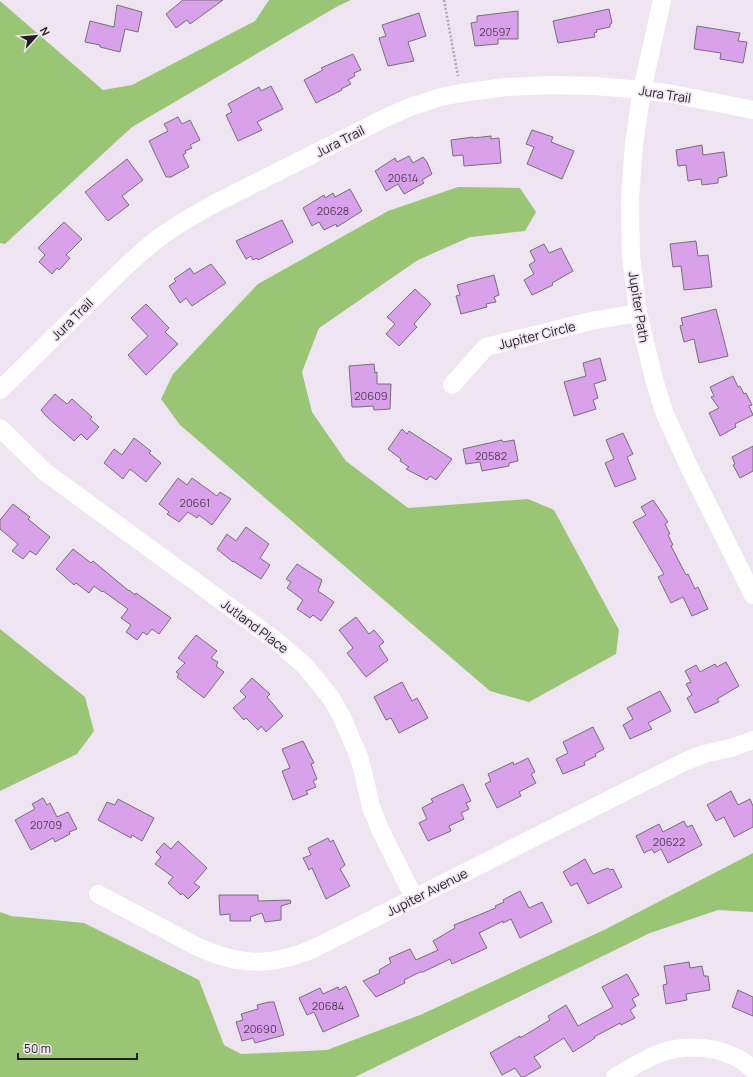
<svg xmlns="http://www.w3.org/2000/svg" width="753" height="1077" viewBox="0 0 753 1077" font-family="Manrope,sans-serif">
<rect width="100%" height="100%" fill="#efe5f2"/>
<g fill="#99c575">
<path d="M269,0H351L338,6L132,127L5,244L0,243V1L103,90L132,85L255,21Z"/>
<path d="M458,187L520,188L536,212L525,231L470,237L418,260L319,328L302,372L312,412L346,461L408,508L528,499L554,510L619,630L616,654L529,702L490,691L180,425L161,399L173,374L258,284L388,211Z"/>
<path d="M0,629L85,697L94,731L77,754L0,791Z"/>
<path d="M753,853V912L718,910L650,933L355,1077H0V912L11,916L84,923L199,980L224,1045L241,1054L327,1050L420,1015L604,930Z"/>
</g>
<g fill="#d9a1e9" stroke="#776f7a">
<path d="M183,0H223L190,24L187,20L176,28L166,14Z"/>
<path d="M117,5L142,12L138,32L125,29L120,52L100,47V45L85,42L90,21L114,27Z"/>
<path d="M609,9L612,23L610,24V27L596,30L597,32L594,33L595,37L558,43L553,21Z"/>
<path d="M518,11V39H498V44L475,46L471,23L477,22V16Z"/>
<path d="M419,13L426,36L408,42L414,61L388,66L379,38L386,36L382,25Z"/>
<path d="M697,26L740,33L738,41L747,42L743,63L720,59L721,53L694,49Z"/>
<path d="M353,54L361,70L354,73L355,76L348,80L351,84L341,89L342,90L316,103L304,80L323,70L321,68Z"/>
<path d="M271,86L283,109L257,122L262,130L238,141L226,115L232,112L228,104L259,87L261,91Z"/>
<path d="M178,117L182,124L190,120L200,140L190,145L192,148L185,151L186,153L183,155L189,167L171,177H166L149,141L168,131L164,124Z"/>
<path d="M532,130L553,137L551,142L574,151L562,179L527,164L534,147L526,144Z"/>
<path d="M491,136V139L499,138L501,163L464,166L463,155L453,156L451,140L473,137V138Z"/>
<path d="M702,145L703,155L724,152L727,176L718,178V183L702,185L701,179L688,181L686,165L678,166L676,150Z"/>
<path d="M409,156L413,163L423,157L427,162L432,174L422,180L424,183L404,194L398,184L386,191L375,171L395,158L397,162Z"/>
<path d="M127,159L143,180L122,196L129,205L108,221L85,192Z"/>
<path d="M350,189L362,211L337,227L336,224L324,230L319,222L312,226L303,208L324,195L325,198L333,193L335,197Z"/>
<path d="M282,220L293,242L258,260L257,258L253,260L251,256L246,259L236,241Z"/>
<path d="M64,222L82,239L66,255L70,258L59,270L57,268L52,274L39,262L45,255L38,248Z"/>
<path d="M696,241L698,256L708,255L712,287L684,290L681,266L673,267L670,244Z"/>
<path d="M544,244L549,253L561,248L573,271L552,283L553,285L532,295L524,280L534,274L529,265L535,261L530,251Z"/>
<path d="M211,264L226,283L192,306L186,298L180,303L169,286L176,281L174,279L190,268L194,274Z"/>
<path d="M494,275L499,295L494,297L496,302L486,304L487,307L461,314L456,296L460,295L457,285Z"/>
<path d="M415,289L431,304L414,324L417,327L399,346L386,334L395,324L387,317Z"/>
<path d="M146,304L169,328L165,332L178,344L146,375L128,355L148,336L131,318Z"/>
<path d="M716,309L728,356L699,363L694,339L684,342L680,326L683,325L681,318Z"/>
<path d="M600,358L606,380L594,384L598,398L593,400L596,409L574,416L564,382L586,376L583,363Z"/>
<path d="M374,364L375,373L377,372V384H391L390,409L374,410L373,406L358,407H352L349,366Z"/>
<path d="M733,376L738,387L740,386L744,394L746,393L752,405L749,406L753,415L735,424L736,427L720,436L709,413L719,408L711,397L714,396L710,387Z"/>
<path d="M55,394L67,404L72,399L92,417L90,419L99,427L87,440L81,434L74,441L46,416L41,410Z"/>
<path d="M402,429L407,434L409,431L452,459L436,480L430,476L427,480L406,469L409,467L400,461L401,459L388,449Z"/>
<path d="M623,433L633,454L627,457L636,479L615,487L605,463L614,459L606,440Z"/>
<path d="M134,438L151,451L149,453L161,463L146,482L130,469L123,479L104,463L114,449L122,455Z"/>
<path d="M502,440L503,442L514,440L518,461L509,463V466L482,471L480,462L466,464L463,449Z"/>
<path d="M753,446V471L740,478L733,465L735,464L732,457Z"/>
<path d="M178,478L187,485L192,478L217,496L220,492L231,499L212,525L199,515L197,518L188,512L179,522L167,514L169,512L159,504Z"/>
<path d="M653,500L668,522L665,524L670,534L668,535L673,545L671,546L686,575L688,574L695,589L698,587L708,609L692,616L683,597L671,603L658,577L664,574L633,522L646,515L641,507Z"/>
<path d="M13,504L30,517L28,519L50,537L36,555L30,551L23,559L12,551L18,544L0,529V520Z"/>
<path d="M246,527L269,544L260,558L270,565L261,579L233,561V562L217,549L227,534L236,541Z"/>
<path d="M73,549L91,563L93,561L129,591V590L135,595L136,593L171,618L159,634L152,629L147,635L143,632L137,640L126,632L131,625L121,618L128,609L103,591L102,592L94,586L89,593L76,583L74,585L56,569Z"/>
<path d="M297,564L322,580L318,591L334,602L321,621L313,615L310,618L297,609L303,600L287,588L291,582L286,579Z"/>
<path d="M356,617L369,634L374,630L384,642L379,646L388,660L366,677L347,653L353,648L339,630Z"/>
<path d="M196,635L217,651L211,658L218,662L216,666L224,672L204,698L177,677L179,674L176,672L185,663L178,658Z"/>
<path d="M726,662L739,686L717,699L719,702L695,713L687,698L692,695L686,684L691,682L685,671L696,665L700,672L715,664L717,667Z"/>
<path d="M252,678L270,694L267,697L283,716L266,732L261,726L258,730L246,718L244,720L233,708L246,697L240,691Z"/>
<path d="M402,682L412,701L417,698L428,718L399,733L391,718L386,720L374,697Z"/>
<path d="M660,691L671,711L648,723L652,729L630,739L623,725L633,719L627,708Z"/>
<path d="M593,727L604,749L595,754L596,756L584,762L585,765L563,774L556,759L568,753L563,742Z"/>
<path d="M303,741L314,763L311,764L317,779L313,781L316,787L306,791L308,794L293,800L282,771L290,768L282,749Z"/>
<path d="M528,758L535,772L531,774L536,783L519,792L521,796L497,808L485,784L491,781L488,774L513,762L514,765Z"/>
<path d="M463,784L471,801L466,803L469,809L461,813L464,819L449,826L451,831L428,841L419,823L427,819L422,808L433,802L431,799Z"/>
<path d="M731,791L738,805L750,799L753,806V827L734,837L724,817L716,821L707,805Z"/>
<path d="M43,798L47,805L50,803L57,817L68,812L77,829L69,832L70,834L55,842L53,838L31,850L15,820L35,809L32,804Z"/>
<path d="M118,799L154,818L142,841L132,835L131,838L98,820L107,802L115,805Z"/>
<path d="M684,821L687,827L692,825L702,845L668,863L661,849L654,853L652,849L644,853L636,836L659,824L663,832Z"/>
<path d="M328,838L330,842L333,840L345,865L340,869L350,886L326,899L312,868L309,870L303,858L311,855L308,848Z"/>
<path d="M178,841L207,868L194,883L200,887L188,899L182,893L181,895L168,883L173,877L155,864L161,857L156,852L164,843L171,849Z"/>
<path d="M585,859L593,874L608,868L610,870L613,869L622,887L588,904L577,883L571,886L563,872Z"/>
<path d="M520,891L529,908L542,902L552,922L520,938L511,919L503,923V921L479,933L487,948L452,964L450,959L423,972H420L404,980L405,983L376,997L363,981L380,973L379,970L391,963L389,958L410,949L416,960L438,950L433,941L455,928L454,925L496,908L495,906L504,902L503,900Z"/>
<path d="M219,895H258V901L290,900L291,903L281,906V920L265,922L262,913L250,917L251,921H230V914L220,915Z"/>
<path d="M689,962L690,968L702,966L704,976H708L710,990L686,994L687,1000L666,1004L663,985L667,984L664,966Z"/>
<path d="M627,974L639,995L632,999L636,1006L630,1010L635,1018L621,1025L620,1023L594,1037L595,1038L573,1052L564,1038L534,1057L541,1067L524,1077H521L515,1068L502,1075L490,1053L520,1036V1038L550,1020L548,1016L566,1005L578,1026L613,1007L602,987Z"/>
<path d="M346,986L359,1016L323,1032L314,1012L307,1015L299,998L320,988L323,994L338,987L339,990Z"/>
<path d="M738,990L753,997V1016L732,1007Z"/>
<path d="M269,1002H274L284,1035L255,1043L253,1038L242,1041L236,1022L243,1020L241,1014L258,1009L257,1005Z"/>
</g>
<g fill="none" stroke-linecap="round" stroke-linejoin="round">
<path stroke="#afa7b1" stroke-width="2.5" stroke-dasharray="2 2" stroke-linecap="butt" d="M444,0L458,76"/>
<g stroke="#fff" stroke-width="18">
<path d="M662,0L642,90L634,144L630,199L631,256L638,313L654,379L664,412L691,471L753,595"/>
<path d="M452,385L486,347L591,321L638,313"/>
<path d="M0,390L121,271C135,258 149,245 164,234C179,224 194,215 210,206L383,119L410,107L441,97L461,93L506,87L549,85L595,86L642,90L672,94L753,110"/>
<path d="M0,428L45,472L274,639L305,666L331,698L342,717L359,757L364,776L371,807L380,829L414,898"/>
<path d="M98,894L196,946C238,966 272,967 315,948L686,761L704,754L731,748L753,740"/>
<path d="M615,1077C629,1069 643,1060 658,1054C685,1043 720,1046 744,1062C747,1064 750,1068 753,1070"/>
</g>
</g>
<g text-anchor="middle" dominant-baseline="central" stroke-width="3.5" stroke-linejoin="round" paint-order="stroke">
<g font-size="11" fill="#4f3f54">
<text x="495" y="31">20597</text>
<text x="403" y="177">20614</text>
<text x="333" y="210">20628</text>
<text x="371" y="395">20609</text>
<text x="491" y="455">20582</text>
<text x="195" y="502">20661</text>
<text x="46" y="824">20709</text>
<text x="669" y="841">20622</text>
<text x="328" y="1005">20684</text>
<text x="260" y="1028">20690</text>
</g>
<g font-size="13" fill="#211e22" stroke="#efe5f2">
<text transform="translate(665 94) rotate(9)">Jura Trail</text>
<text transform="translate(340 141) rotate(-27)">Jura Trail</text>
<text transform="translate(639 307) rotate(81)">Jupiter Path</text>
<text transform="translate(72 319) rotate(-45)">Jura Trail</text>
<text transform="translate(537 335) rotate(-14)">Jupiter Circle</text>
<text transform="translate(255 626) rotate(37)">Jutland Place</text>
<text transform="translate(427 892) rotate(-27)">Jupiter Avenue</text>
</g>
</g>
<g transform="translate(36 36) rotate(63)" stroke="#efe5f2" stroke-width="3" paint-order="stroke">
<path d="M0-3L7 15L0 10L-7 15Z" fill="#211e22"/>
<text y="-6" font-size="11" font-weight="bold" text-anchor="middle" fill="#211e22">N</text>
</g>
<path d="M18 1053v6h119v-6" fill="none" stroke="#211e22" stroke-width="2"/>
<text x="24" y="1053" font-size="12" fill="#211e22" stroke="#efe5f2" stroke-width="3" paint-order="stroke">50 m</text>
</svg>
